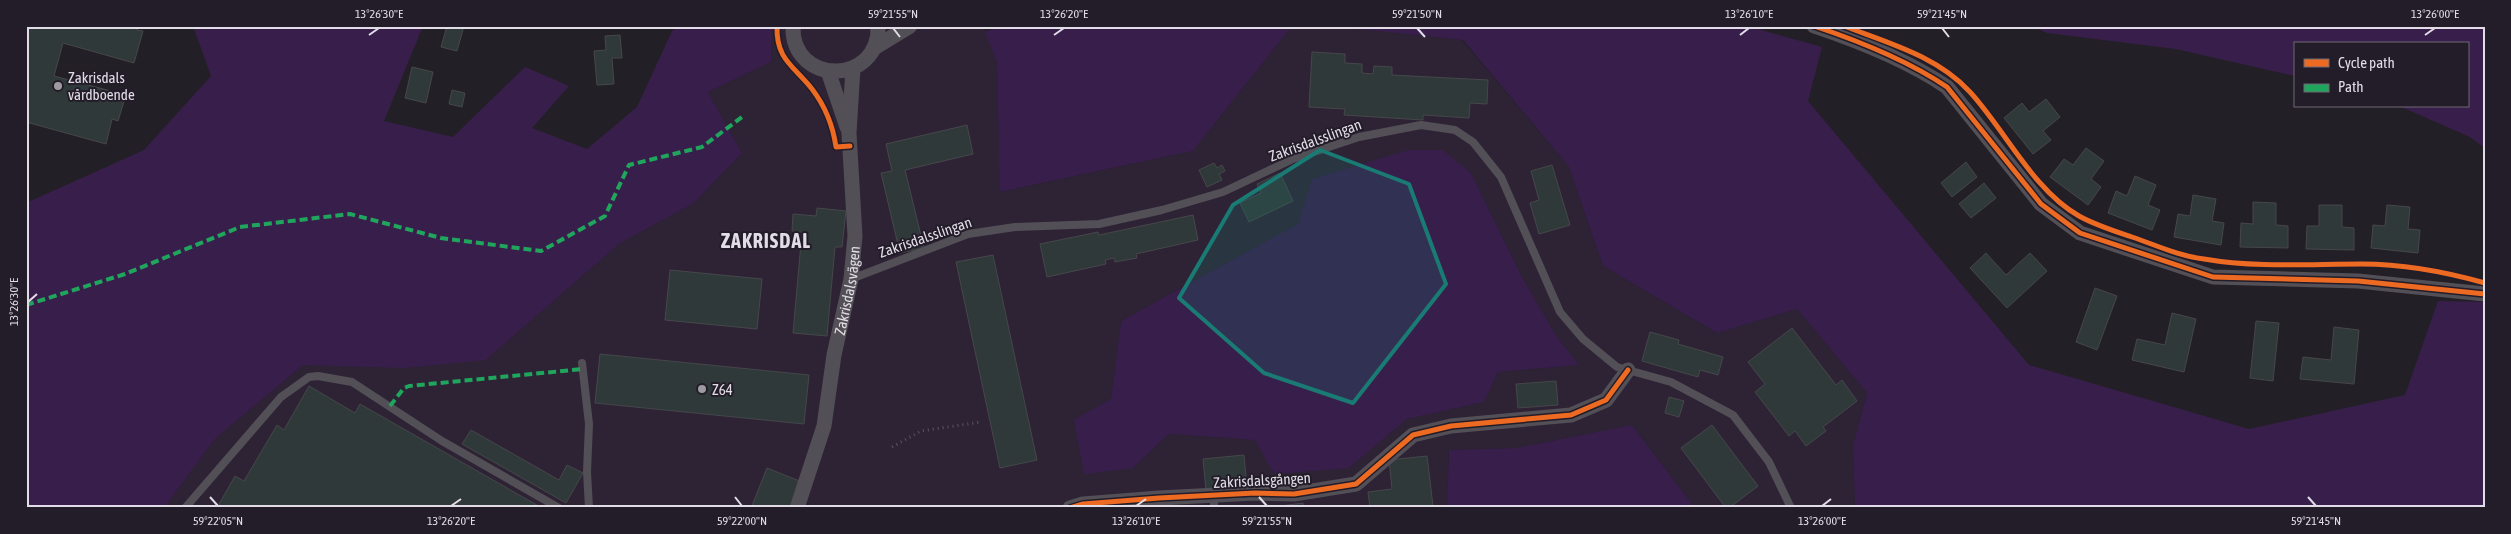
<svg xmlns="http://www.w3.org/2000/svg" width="2511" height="534" viewBox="0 0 2511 534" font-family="'Asap Condensed',sans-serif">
<rect width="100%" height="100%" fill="#231f26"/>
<path fill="#2d2335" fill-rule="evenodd" d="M772,26H984L997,63L1001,192L1193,151L1292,26H1328L1462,40L1569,167L1603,266L1717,333L1797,309L1867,393L1853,445L1855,508H1695L1632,425L1516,448L1449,450L1447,508H164L215,439L303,365L486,360L619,244L694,203L742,153L708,92L771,62ZM1471,173L1522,277L1557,337L1578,365L1498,372L1484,402L1407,419L1349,468L1255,440L1169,434L1133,468L1111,399L1121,321L1299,224L1312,179Z"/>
<g fill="#381f4b">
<path d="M193,26H423L384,121L453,137L525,67L569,86L532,128L587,149L637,107L672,31L679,26H772L771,62L708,92L742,153L694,203L619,244L486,360L404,368L303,365L215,439L164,508H26V203L144,150L211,76Z"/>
<path d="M1009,26H1292L1193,151L1000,192L997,63L985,31Z"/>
<path d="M1328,26H1747L1822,47L1808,101L2029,365L2249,429L2405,395L2438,301L2483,302H2485V508H1855L1853,445L1867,393L1797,309L1717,333L1603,266L1569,167L1463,40Z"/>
<path d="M2033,26H2485V148L2470,137L2399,106H2467V44H2295V76L2176,49L2047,33Z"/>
<path d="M1409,150H1443L1471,173L1522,277L1557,337L1579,365L1498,372L1484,402L1407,419L1349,468L1274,474L1255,440L1169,434L1133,468L1084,474L1074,420L1111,399L1121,321L1298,224L1312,179Z"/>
<path d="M1632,425L1695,508H1447L1449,450L1516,448Z"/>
</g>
<g fill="#303939" stroke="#46474a">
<path d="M26,26H138L137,30L143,31L134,63L63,43L54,76L126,95L118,121L112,119L106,144L26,122Z"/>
<path d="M447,26H464L457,51L441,47Z"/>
<path d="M620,35L622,58H612L614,84L597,85L594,51L606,50L605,36Z"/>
<path d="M1312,52L1345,54V63L1362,64V73L1373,74L1374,66L1392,67V75L1488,80L1487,104L1470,103L1469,118L1423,115V120L1344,115L1345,109L1309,107Z"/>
<path d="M412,67L433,72L426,103L405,98Z"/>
<path d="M452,90L465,93L462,107L449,104Z"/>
<path d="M2046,99L2060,117L2043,131L2051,140L2033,154L2004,118L2022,103L2029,112Z"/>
<path d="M967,125L973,154L905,170L924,248L900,253L881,173L892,171L886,144Z"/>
<path d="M2086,148L2104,161L2091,179L2101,187L2088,205L2050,177L2064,159L2073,165Z"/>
<path d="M1966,162L1977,177L1952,197L1941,183Z"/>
<path d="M1214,163L1217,168L1222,165L1225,171L1219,174L1222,180L1207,187L1199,170Z"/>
<path d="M1552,165L1570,225L1539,234L1530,203L1539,200L1531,171Z"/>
<path d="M1280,173L1293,201L1249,222L1240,203L1261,193L1257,184Z"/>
<path d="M2135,176L2156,185L2148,205L2160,210L2152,230L2108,213L2116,191L2127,196Z"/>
<path d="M1984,183L1996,198L1971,218L1959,204Z"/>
<path d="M2193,195L2216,199L2212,221L2224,223L2221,245L2174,237L2178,214L2190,216Z"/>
<path d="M2253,202L2276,203V225L2288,226V248L2240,247L2241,223L2253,224Z"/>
<path d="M2319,205H2342V227L2354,228V250L2306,249L2307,226H2319Z"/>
<path d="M2387,205L2410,207L2408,229L2420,230L2418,253L2371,248L2373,225L2385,226Z"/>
<path d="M817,208L846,211L842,247H835L827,336L793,333L802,232L792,231L793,214L816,216Z"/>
<path d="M1193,215L1198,240L1136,254L1137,258L1115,262L1114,258L1105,260L1106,264L1047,277L1040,244L1098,232L1099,235Z"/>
<path d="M1986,253L2006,275L2030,253L2047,271L2007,308L1970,268Z"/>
<path d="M993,255L1037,460L1000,468L956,262Z"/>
<path d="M670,270L762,279L757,329L665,320Z"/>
<path d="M2095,288L2117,296L2097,350L2076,342Z"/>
<path d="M2172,313L2196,319L2184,372L2132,360L2137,339L2165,345Z"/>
<path d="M2256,321L2279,323L2273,381L2250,378Z"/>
<path d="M2334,327L2359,330L2354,384L2300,379L2303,357L2331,360Z"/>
<path d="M1792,328L1836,385L1842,380L1857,401L1823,427L1826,431L1806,446L1795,431L1789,436L1755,392L1765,384L1748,362Z"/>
<path d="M1650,332L1679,340L1678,344L1723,357L1718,375L1700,370L1698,377L1642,361Z"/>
<path d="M600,354L809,375L804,424L595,403Z"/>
<path d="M1556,381L1558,405L1518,408L1516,384Z"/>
<path d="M309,386L355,413L360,404L542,508H225L219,504L235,476L244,481L277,425L284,430Z"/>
<path d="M1669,397L1684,401L1679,417L1665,413Z"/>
<path d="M1712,425L1758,486L1729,508H1726L1681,448Z"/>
<path d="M471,430L559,480L567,465L583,473L566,503L462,444Z"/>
<path d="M1244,455L1247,488L1206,491L1203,459Z"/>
<path d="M1427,456L1433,506L1370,508L1368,492L1392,489L1389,460Z"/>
<path d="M767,468L802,482L792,508H751Z"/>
<path d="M1303,503L1304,508H1265Z"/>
</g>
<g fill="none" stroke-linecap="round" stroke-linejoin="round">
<path stroke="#58555a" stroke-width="3" stroke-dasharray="1 4" stroke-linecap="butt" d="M892,447L921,431L981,422"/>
<g stroke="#534f56" stroke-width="8">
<path d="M851,279L968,234L1015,227L1099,224L1162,210L1223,192L1293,159L1359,137L1421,125L1455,130L1473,142L1501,177L1560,312L1583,339L1617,367L1671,382L1733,415L1769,462L1791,508"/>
<path d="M582,363L589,424L587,472L589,508"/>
<path d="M185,508L281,397L309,377L318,376L352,382L442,441L559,508"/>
<path d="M1214,508V495"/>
</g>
<g stroke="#534f56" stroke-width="15">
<path d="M793,26C791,86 880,86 878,26"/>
<path d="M1814,26C1856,40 1910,62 1947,87L2041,204L2080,233L2213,277L2358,281L2485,294"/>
<path d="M874,48L910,26"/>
<path d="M828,71L847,127"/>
<path id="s1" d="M797,508L824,426L834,355L851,279L855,236L849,133L853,68"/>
<path d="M1070,508L1083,504L1159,498L1255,493L1294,494L1356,484L1413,435L1451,426L1571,415L1606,400L1628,370"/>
</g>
<g stroke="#20a55d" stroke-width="4" stroke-dasharray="8 4" stroke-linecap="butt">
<path d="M26,305L125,274L240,227L350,214L441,238L541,251L605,216L629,165L702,147L742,117"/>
<path d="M390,406L404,388L409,386L583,369"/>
</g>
<g stroke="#231c29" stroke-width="8">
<g id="cycleway">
<path d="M777,26C776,60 794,66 812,89C825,106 833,126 836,147L850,146"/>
<path d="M1814,26C1856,40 1910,62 1947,87L2041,204L2080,233L2213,277L2358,281L2485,294"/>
<path d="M1844,26C1888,43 1937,56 1970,92C2005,130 2033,190 2079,216C2095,225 2114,231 2132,237C2156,245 2178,256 2204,259C2256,268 2309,264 2362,264C2403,264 2446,272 2485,283"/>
<path d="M1070,508L1083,504L1159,498L1255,493L1294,494L1356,484L1413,435L1451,426L1571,415L1606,400L1628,370"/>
</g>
</g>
<use href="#cycleway" stroke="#ed6a23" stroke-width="5"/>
</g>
<path fill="#1a7b74" fill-opacity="0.2" stroke="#1a7b74" stroke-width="4" stroke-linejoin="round" d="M1320,150L1409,184L1446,284L1353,403L1264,373L1179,298L1233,205Z"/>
<path fill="none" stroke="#e1dce5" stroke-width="2" d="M893,28L900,37M1417,28L1425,37M1942,28L1949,37M369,35L379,28M1054,35L1064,28M1740,35L1749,28M2425,35L2435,28M28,302L37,294M210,497L218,506M735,497L742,506M1259,497L1267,506M2308,497L2316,506M451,506L461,499M1136,506L1146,499M1822,506L1831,499"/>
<g fill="#9e9aa2" stroke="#231c29" stroke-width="2">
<circle cx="58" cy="86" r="5"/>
<circle cx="702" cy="389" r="5"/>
</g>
<g text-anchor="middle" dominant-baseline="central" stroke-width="4" stroke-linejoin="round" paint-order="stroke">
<g font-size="15" fill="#e1dce5" stroke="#231c29" text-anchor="start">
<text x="68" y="77">Zakrisdals<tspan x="68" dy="17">vårdboende</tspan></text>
<text x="712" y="389">Z64</text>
</g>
<g font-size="15" fill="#e1dce5" stroke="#231c29">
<text transform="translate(1315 140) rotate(-20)">Zakrisdalsslingan</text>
<text transform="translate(925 237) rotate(-19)">Zakrisdalsslingan</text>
<text stroke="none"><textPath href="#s1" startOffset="224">Zakrisdalsvägen</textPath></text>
<text transform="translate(1262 480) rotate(-3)">Zakrisdalsgången</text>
</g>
<g font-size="20" font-weight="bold" letter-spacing="1" fill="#e1dce5" stroke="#231c29">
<text x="766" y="240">ZAKRISDAL</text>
</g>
</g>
<rect width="2511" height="534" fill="none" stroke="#231c29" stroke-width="55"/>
<rect x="2294" y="42" width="175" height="65" fill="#231c29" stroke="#6f6974"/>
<rect x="2304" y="59" width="25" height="8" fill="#ed6a23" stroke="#6f6974"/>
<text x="2338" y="68" font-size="15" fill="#e1dce5">Cycle path</text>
<rect x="2304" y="84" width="25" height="8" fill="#20a55d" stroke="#6f6974"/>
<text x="2338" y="92" font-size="15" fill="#e1dce5">Path</text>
<rect x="28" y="28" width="2456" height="478" fill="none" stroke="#e1dce5" stroke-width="2"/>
<g font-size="12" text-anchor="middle" fill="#e1dce5">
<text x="379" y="18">13°26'30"E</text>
<text x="893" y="18">59°21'55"N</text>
<text x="1064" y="18">13°26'20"E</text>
<text x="1417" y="18">59°21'50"N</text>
<text x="1749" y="18">13°26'10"E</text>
<text x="1942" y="18">59°21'45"N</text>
<text x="2435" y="18">13°26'00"E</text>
<text transform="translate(14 302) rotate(-90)" y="4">13°26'30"E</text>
<text x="218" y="525">59°22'05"N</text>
<text x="451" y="525">13°26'20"E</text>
<text x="742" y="525">59°22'00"N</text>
<text x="1136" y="525">13°26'10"E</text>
<text x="1267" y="525">59°21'55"N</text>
<text x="1822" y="525">13°26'00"E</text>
<text x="2316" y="525">59°21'45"N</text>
</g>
</svg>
